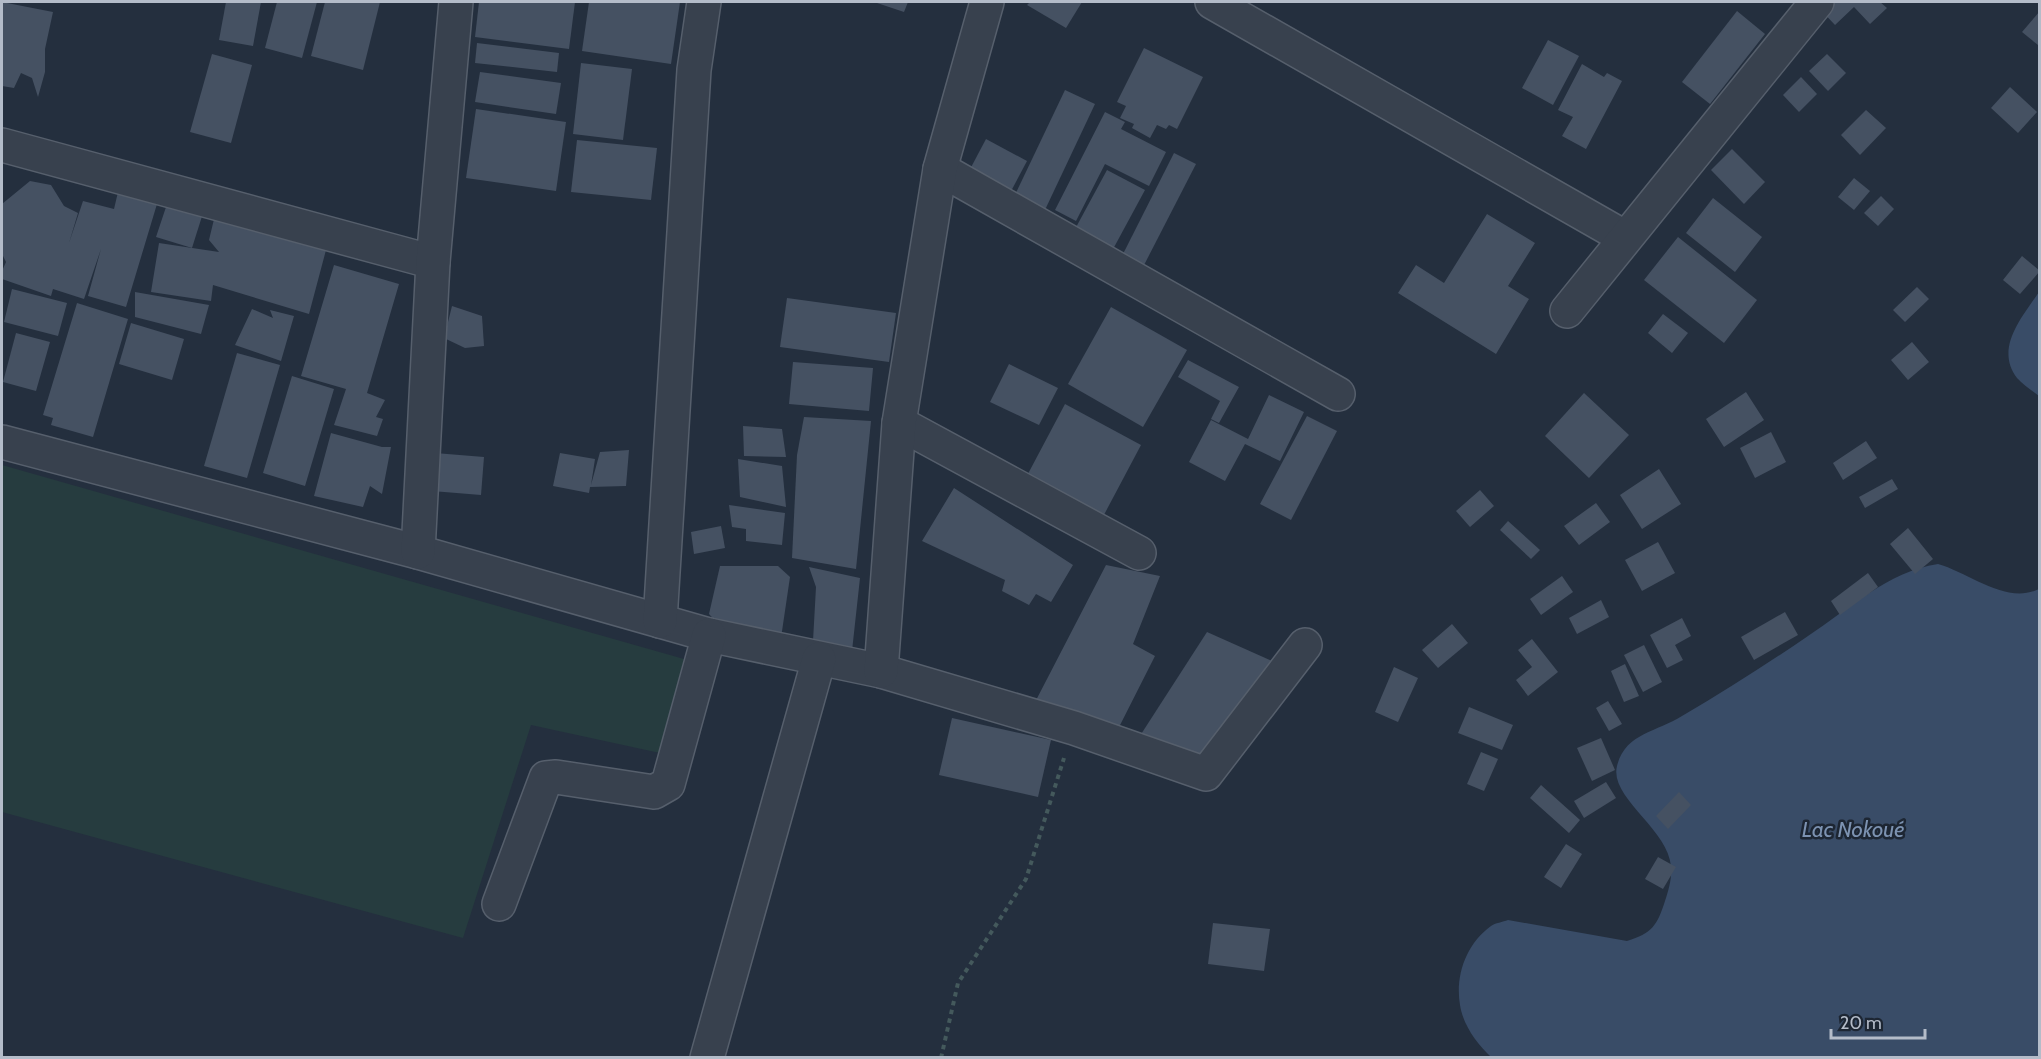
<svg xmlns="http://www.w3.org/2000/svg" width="2041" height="1059" viewBox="0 0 2041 1059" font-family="Cabin,sans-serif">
<rect width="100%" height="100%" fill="#242f3e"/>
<path fill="#263c3f" d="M2,465L684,659L660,753L531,725L463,938L2,812Z"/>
<g fill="#394c67">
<path d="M2039,292V396C2033,391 2023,385 2017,378C1994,348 2023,316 2039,292Z"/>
<path d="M1938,564C1970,573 2006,605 2039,589V1057H1491C1477,1044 1463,1025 1460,1005C1455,976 1466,944 1491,926C1495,923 1503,922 1508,920L1627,941C1652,933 1657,926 1665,901C1669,889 1672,878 1671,866C1668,829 1609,797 1617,766C1625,733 1657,732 1682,716C1725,691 1767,664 1808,636C1849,609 1887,572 1938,564Z"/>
</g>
<g fill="#455162">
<path d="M2,2L53,12L45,49V72L38,97L32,78L21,73L14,88L2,86Z"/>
<path d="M226,2H261L253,46L219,40Z"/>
<path d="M277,2H317L302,58L265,48Z"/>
<path d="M325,2H380L363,70L311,56Z"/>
<path d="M479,2H575L569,49L475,37Z"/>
<path d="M589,2H680L671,64L582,51Z"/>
<path d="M874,2H908L904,12Z"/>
<path d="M1030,2H1082L1066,28L1027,5Z"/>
<path d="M1821,2H1880L1887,8L1870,24L1854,7L1835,25L1817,6Z"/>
<path d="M1737,11L1765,34L1710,104L1682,82Z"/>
<path d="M2040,11V42L2038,45L2022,32Z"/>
<path d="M1548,40L1579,56L1553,105L1522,88Z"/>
<path d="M477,43L559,53L557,72L475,63Z"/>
<path d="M1144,48L1203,77L1177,129L1169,125L1166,129L1157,125L1150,138L1132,128L1134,124L1120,118L1126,106L1117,102Z"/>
<path d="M212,54L252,65L231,143L190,132Z"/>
<path d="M1827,54L1846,73L1828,91L1809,71Z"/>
<path d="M581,63L632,69L623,140L573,134Z"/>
<path d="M1582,64L1604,77L1607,73L1622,81L1586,149L1562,136L1573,117L1558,110Z"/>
<path d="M480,72L561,83L556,114L475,102Z"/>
<path d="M1801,77L1817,94L1799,112L1783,95Z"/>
<path d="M2010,87L2037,112L2018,133L1991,108Z"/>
<path d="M1065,90L1095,104L1044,212L1014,197Z"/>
<path d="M476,109L566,122L556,191L466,178Z"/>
<path d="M1866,110L1886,128L1860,155L1841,135Z"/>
<path d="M1105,112L1125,122L1121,129L1166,152L1149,186L1105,164L1076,221L1055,210Z"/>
<path d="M986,139L1027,161L1009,195L968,173Z"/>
<path d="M577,140L657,148L651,200L571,192Z"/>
<path d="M1732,149L1765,182L1744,204L1711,170Z"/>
<path d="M1174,153L1196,164L1142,269L1121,258Z"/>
<path d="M1107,170L1145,190L1112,251L1074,231Z"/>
<path d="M1854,178L1870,191L1854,210L1838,197Z"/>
<path d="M30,181L51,185L64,206L78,213L69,243L83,201L114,209L118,192L157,204L126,307L88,296L101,249L84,299L53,289L51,296L2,279V271L6,262L2,254V204Z"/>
<path d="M1881,196L1894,209L1878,226L1864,213Z"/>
<path d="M1713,198L1762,237L1735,272L1686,233Z"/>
<path d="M168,201L203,213L192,248L156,237Z"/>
<path d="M1487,214L1535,243L1508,286L1529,299L1496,354L1398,293L1416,265L1444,283Z"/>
<path d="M215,215L315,244L326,250L309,314L213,285L211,301L151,292L159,243L219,252L209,240Z"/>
<path d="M1678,237L1757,300L1724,343L1644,280Z"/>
<path d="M2022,256L2040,271L2020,294L2003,280Z"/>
<path d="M334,265L399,284L367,393L385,400L376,417L383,419L377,436L334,425L346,389L301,376Z"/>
<path d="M1917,287L1929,299L1905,322L1893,310Z"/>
<path d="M12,289L67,303L58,336L4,322Z"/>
<path d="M135,292L209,305L201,334L135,317Z"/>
<path d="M787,298L896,313L889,362L780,347Z"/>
<path d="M77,303L128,319L93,437L51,425L53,418L43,415Z"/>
<path d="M452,306L482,316L484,346L465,348L444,338Z"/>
<path d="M1111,307L1187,350L1143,427L1068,384Z"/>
<path d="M252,309L273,318L270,310L294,316L281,361L235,345Z"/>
<path d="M1663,314L1688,333L1672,353L1648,333Z"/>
<path d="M131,323L184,339L172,380L119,364Z"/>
<path d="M16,333L50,342L36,391L3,382Z"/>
<path d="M1912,342L1929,362L1908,380L1891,360Z"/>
<path d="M237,353L280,365L247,478L204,466Z"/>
<path d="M1188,360L1239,387L1219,423L1211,419L1220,401L1178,377Z"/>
<path d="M793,362L873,368L869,411L789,404Z"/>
<path d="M1009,364L1058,388L1039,425L990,402Z"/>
<path d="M292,376L334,389L305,486L263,473Z"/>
<path d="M1746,392L1764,420L1724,447L1706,419Z"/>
<path d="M1584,393L1629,435L1589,478L1545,436Z"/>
<path d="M1269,395L1304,412L1280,461L1245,444L1225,481L1189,462L1211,420L1248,439Z"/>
<path d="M1065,404L1141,445L1097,528L1021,487Z"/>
<path d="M1307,416L1337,431L1291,520L1260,504Z"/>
<path d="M804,417L871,421L856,569L792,558L797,455Z"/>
<path d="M743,426L782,429L786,457L744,456Z"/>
<path d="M1771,432L1786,462L1755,478L1740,448Z"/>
<path d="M331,433L382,447H391L382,494L370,486L363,507L314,496Z"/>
<path d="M1866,441L1877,458L1843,480L1833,463Z"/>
<path d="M629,450L626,486L590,487L589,493L553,486L560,453L595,459L591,485L600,452Z"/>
<path d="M435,453L484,457L481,495L432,491Z"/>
<path d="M738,459L782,466L786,507L740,497Z"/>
<path d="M1659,469L1681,504L1642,529L1620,495Z"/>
<path d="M1892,479L1898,489L1865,508L1859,497Z"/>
<path d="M954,488L1073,565L1051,602L1036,594L1029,605L1002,591L1005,580L922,541Z"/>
<path d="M1480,490L1494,506L1470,527L1456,511Z"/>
<path d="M1596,503L1610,522L1579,545L1564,526Z"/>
<path d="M729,505L785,513L782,545L746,541V529L732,527Z"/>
<path d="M1508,521L1540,550L1531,559L1500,530Z"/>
<path d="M721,526L725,548L694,554L691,532Z"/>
<path d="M1908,528L1933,559L1915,574L1890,544Z"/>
<path d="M1658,542L1675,573L1642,591L1625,560Z"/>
<path d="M1106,565L1160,576L1133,644L1155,656L1114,737L1032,708Z"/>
<path d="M720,566H778L790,577L781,638L730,637L709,614Z"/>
<path d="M809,567L860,578L852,651L813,641L816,587Z"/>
<path d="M1868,573L1878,587L1840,615L1831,601Z"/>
<path d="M1562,576L1573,592L1541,615L1530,599Z"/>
<path d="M1601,600L1609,617L1577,634L1569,618Z"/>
<path d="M1785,612L1798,635L1754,660L1741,637Z"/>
<path d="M1682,618L1691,636L1675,645L1683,660L1667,668L1650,635Z"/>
<path d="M1452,624L1468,643L1438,668L1422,650Z"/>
<path d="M1207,632L1274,662L1199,767L1136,742Z"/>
<path d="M1532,639L1558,672L1528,696L1516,680L1532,667L1518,650Z"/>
<path d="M1644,645L1662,682L1643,692L1624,655Z"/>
<path d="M1625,664L1639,696L1624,702L1611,671Z"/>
<path d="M1394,667L1418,678L1398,722L1375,712Z"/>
<path d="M1608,701L1622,724L1609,731L1596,708Z"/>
<path d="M1469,707L1513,725L1502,750L1458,733Z"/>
<path d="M952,718L1051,740L1038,797L939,775Z"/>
<path d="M1601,738L1615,770L1592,781L1577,748Z"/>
<path d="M1481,752L1498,759L1484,791L1467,784Z"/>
<path d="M1606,782L1616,798L1584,818L1574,801Z"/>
<path d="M1541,785L1580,820L1569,833L1530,798Z"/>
<path d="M1679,792L1691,805L1668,829L1656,816Z"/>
<path d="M1566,844L1582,854L1561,888L1544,877Z"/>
<path d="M1658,857L1676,867L1663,889L1645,879Z"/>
<path d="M1213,923L1270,929L1264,971L1208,964Z"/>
</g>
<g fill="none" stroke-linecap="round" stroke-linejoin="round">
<g stroke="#565f6c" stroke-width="36">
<g id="minor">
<path d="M1212,2L1624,237"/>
<path d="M2,145L433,262"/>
<path d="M940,169L1338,394"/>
<path d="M1567,311L1817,2"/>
<path d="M899,423L1139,553"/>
<path d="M2,442L418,552L709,635L881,671L1074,728L1206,774L1305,645"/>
<path d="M418,552L433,262L456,2"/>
<path d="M660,621L694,70L704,2"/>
<path d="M881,671L899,423L940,169L987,2"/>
<path d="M499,904L546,778L556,777L654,792L668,784L709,635"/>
<path d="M707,1058L819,659"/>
</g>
</g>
<path stroke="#44595c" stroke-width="4" stroke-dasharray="4.5 4.5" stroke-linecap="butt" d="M941,1058L958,983L1026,879L1064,758"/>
<use href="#minor" stroke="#38414e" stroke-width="33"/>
</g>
<g text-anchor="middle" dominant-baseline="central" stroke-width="5" stroke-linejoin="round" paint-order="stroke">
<g font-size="22" font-style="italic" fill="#7c92b1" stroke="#1d2633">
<text x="1853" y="829">Lac Nokoué</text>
</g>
</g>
<rect width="2041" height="1059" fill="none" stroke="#b4bcc9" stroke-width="6"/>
<path d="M1831 1029v9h94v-9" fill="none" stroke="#b4bcc9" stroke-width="3"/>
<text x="1840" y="1029" font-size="18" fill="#b4bcc9" stroke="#1d2633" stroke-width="4.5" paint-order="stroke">20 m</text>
</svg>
